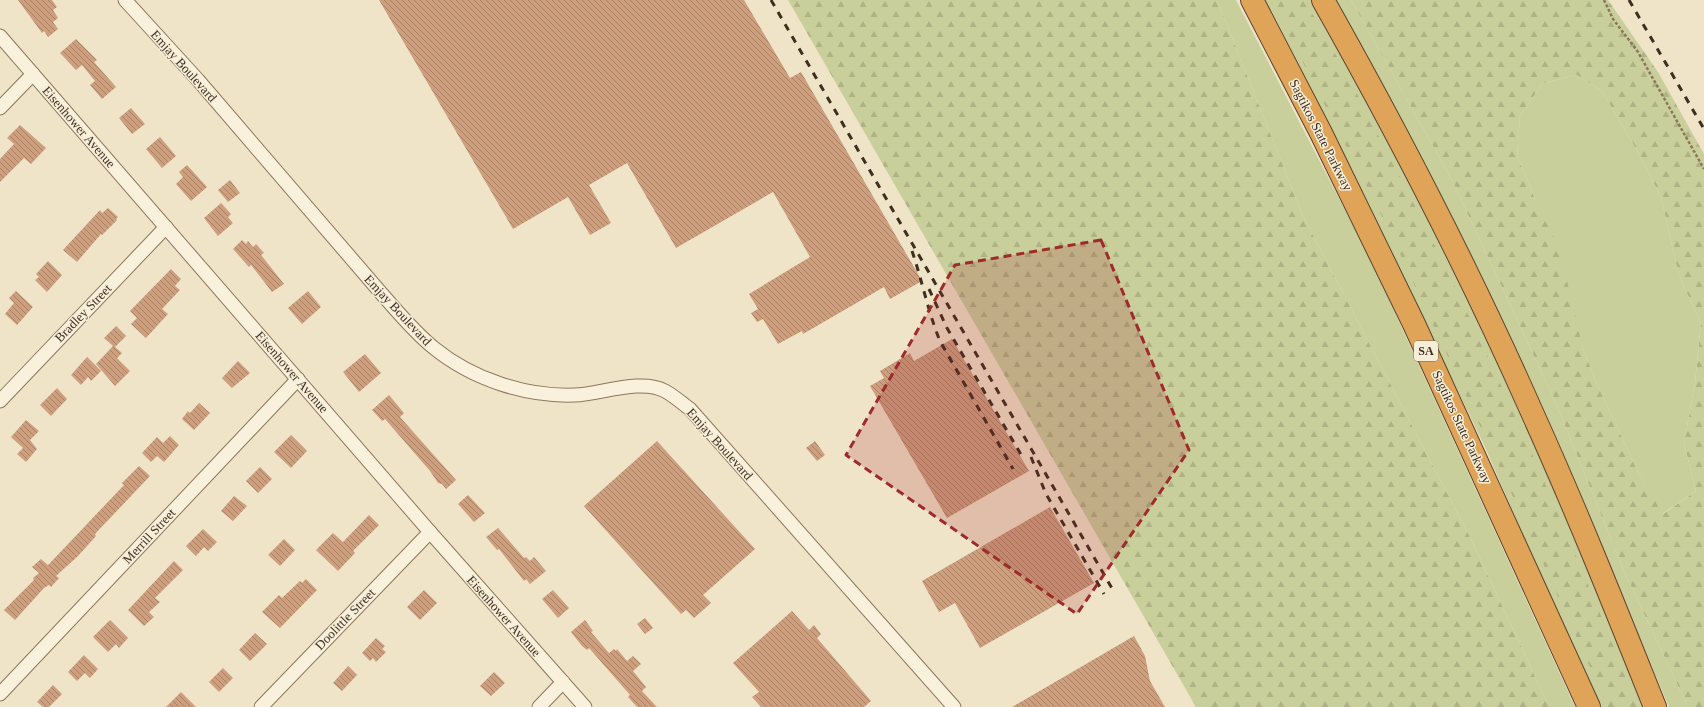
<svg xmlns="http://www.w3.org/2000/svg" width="1704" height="707" viewBox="0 0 1704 707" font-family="'Times New Roman',serif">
<defs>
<pattern id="forest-firs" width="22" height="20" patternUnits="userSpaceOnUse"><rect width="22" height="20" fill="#c9cf9b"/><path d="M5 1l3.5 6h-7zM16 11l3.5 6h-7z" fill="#aeb285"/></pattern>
<pattern id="building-back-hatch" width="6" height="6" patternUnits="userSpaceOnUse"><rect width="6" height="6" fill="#cf9f7d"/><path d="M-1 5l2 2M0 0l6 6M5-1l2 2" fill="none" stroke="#a98266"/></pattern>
</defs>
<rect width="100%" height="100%" fill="#f0e4c8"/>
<g fill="#c9cf9b">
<path d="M1217,0H1236L1370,258L1575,707H1549L1472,541L1303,216Z"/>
<path d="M1263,0H1314L1410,172L1528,424L1644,707H1598L1484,445L1366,201Z"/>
<path d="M1335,0H1351L1451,178L1555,401L1623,569L1688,707H1669L1543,409L1449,210Z"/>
<path d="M1577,75L1602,91L1639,154L1661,197L1679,276L1701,323L1695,383L1684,443L1696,491L1662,514L1638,472L1596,382L1583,348L1572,308L1535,199L1517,156L1520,116L1543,83Z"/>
</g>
<g fill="url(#forest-firs)" fill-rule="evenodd">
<path d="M788,0H1217L1303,216L1472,541L1549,707H1196Z"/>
<path d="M1271,0H1304C1338,55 1366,112 1396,169C1487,344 1565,524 1638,707H1608L1509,488L1387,226Z"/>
<path d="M1351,0H1608L1658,72L1704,154V707H1688L1623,569L1555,401L1451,178ZM1577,75L1602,91L1639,154L1661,197L1679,276L1701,323L1695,383L1684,443L1696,491L1663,514L1638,472L1596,382L1583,348L1559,247L1535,199L1517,156L1520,116L1543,83Z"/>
</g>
<g fill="url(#building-back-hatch)">
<path d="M18,0H52L57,7L53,10L58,18L53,22L58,29L48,37L44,31L42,33Z"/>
<path d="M379,0H744L790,78L801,72L922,281L890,299L884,287L803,334L802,331L778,344L763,319L757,322L751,313L758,309L749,294L810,257L773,192L676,248L627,163L589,185L611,223L590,235L568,197L513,229Z"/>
<path d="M76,39L97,60L94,62L116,87L102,99L90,85L95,81L82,65L76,70L60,53Z"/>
<path d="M131,108L145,124L132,134L119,118Z"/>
<path d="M20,125L46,148L31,164L24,158L0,182V159L14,144L7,138Z"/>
<path d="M160,137L176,156L162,168L146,149Z"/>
<path d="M187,165L207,187L191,201L176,184L183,177L179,172Z"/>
<path d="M230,180L240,193L228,202L218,190Z"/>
<path d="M221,203L231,214L228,217L233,223L218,236L204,218Z"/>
<path d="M108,208L118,217L116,219L117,220L102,235L101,234L77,262L63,250L100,210L102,213Z"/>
<path d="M242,240L246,244L248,241L253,247L256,244L264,253L261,255L284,284L272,292L251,265L249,267L233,249Z"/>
<path d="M48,261L62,275L47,292L35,280L39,277L36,274Z"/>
<path d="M171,269L181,279L175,286L180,290L162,309L168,314L146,338L131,324L137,318L130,311Z"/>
<path d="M16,291L33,307L17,325L5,314L14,303L9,298Z"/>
<path d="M308,291L321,307L302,324L288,308Z"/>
<path d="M116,326L126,336L115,347L122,353L117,358L130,371L115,386L96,364L113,346L104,338Z"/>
<path d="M952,339L1029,471L947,518L870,386L884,378L880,371L910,353L914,361Z"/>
<path d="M365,354L381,373L359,392L343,372Z"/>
<path d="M87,357L101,371L91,381L88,377L81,385L71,375Z"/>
<path d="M238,361L250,373L232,388L222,378Z"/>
<path d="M57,388L67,399L51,416L40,405Z"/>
<path d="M389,395L404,413L400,417L456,480L446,489L442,484L438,483L430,471L385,419L382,421L372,410Z"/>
<path d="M199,403L210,413L194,430L182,419L188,411L190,413Z"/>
<path d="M26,420L39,431L30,440L37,449L26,462L17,454L23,448L11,437Z"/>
<path d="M291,435L307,451L291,468L274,452Z"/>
<path d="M170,436L179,445L164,462L157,456L151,462L142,453L157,437L163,443Z"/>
<path d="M657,441L755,549L703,595L711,603L694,618L686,610L681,614L584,506Z"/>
<path d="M815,441L825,455L817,461L806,448Z"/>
<path d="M139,466L150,476L95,534L96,536L78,556L56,576L59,578L51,587L49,585L44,588L15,620L4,610L34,580L33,578L39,573L32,567L41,559L48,565L51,562L124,485L122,483Z"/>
<path d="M260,467L272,479L258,493L246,481Z"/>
<path d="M468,495L485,513L474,522L458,504Z"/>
<path d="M234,496L247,506L233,521L221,511Z"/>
<path d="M1050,507L1094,583L980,648L955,603L939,612L922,581Z"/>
<path d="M369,515L379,525L353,551L355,553L338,571L316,550L333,533L343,542Z"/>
<path d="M498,528L524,558L526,557L530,561L534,557L546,571L530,584L526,579L524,581L499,549L497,550L486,537Z"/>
<path d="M203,529L217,542L208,551L204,547L196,556L186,546Z"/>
<path d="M284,539L295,550L280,566L268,555Z"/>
<path d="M174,561L183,570L155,598L160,602L149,612L154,617L144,626L128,610Z"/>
<path d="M306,579L317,590L280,628L262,612L279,595L282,598L300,581L302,583Z"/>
<path d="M424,590L437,603L420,620L407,607Z"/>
<path d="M553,590L569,608L558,618L542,599Z"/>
<path d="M792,611L809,630L814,625L821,634L817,638L871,701L864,707H761L752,697L759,692L733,663Z"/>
<path d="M645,618L653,628L645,634L637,624Z"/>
<path d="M110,620L128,638L119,648L116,644L108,652L93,637Z"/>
<path d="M585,620L593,631L591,632L609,653L614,649L616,651L617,649L627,661L633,656L641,664L633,671L646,687L642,691L657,707H637L628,697L630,695L589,648L587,650L582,646L571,632Z"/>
<path d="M255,633L267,644L250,661L239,650Z"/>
<path d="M1134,636L1145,656L1150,681L1165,707H1012Z"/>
<path d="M376,638L385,646L382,649L386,652L376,662L373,658L370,661L362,653Z"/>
<path d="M84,655L98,669L90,678L85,673L77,681L68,672Z"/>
<path d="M348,666L357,675L342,691L333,683Z"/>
<path d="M223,668L233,678L219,692L209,682Z"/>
<path d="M494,672L505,683L491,696L480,686Z"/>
<path d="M53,685L62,694L49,707H43L37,702Z"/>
<path d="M181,692L196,707H166Z"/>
</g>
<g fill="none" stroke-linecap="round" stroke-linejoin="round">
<g stroke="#8d765c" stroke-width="15">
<g id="minor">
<path d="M125,0L198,80L381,293C398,312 414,332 434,348C472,379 526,397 575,395C601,394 641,378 665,391C674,396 682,403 690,409L954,707"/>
<path d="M0,36L430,532L585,707"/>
<path d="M0,108L33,74"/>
<path d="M0,401L166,227"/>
<path d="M0,694L298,379"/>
<path d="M261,707L430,532"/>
<path d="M539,707L563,682"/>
</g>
</g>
<g stroke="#5b4430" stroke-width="24">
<g id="motorway">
<path d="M1252,0L1321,133L1414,324L1589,707"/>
<path d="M1323,0C1398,133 1469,270 1531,410C1575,507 1615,607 1655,707"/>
</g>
</g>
<path stroke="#8d765c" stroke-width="2.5" stroke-dasharray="3 2" stroke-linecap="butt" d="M1604,0L1613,19L1638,52L1704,169"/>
<use href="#minor" stroke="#faf1dc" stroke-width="13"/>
<use href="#motorway" stroke="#e0a458" stroke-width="22"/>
<g stroke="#3d2e20" stroke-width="3" stroke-dasharray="7 7" stroke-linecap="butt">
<path d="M771,0L1113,590"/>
<path d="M1629,0L1704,129"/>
<path d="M912,251C922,280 928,312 940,341L1013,469"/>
<path d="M929,289L947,328L1023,458"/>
<path d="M1031,457L1046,494L1104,594"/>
</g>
</g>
<path fill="#9e2a2b" fill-opacity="0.2" stroke="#9e2a2b" stroke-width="3" stroke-dasharray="8 5" stroke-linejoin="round" d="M1101,240L1189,450L1077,614L846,455L955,265Z"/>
<g text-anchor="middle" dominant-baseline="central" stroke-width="3" stroke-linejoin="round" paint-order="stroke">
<rect fill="#f7eed8" stroke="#756857" stroke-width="1" x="1414" y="341" width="24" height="20" rx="3"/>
<g font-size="12" font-weight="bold" fill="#3d2e20">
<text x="1426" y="351">SA</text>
</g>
<g font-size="13" fill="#3d2e20" stroke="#f7eed8">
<text transform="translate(184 66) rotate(48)">Emjay Boulevard</text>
<text transform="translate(79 127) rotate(49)">Eisenhower Avenue</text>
<text transform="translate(1321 135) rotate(63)">Sagtikos State Parkway</text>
<text transform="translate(398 310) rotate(47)">Emjay Boulevard</text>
<text transform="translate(83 313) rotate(-46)">Bradley Street</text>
<text transform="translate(292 372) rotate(49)">Eisenhower Avenue</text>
<text transform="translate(1462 427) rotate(65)">Sagtikos State Parkway</text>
<text transform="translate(720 444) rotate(48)">Emjay Boulevard</text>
<text transform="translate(149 536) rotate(-47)">Merrill Street</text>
<text transform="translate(504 616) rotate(48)">Eisenhower Avenue</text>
<text transform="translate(345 619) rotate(-46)">Doolittle Street</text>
</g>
</g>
</svg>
